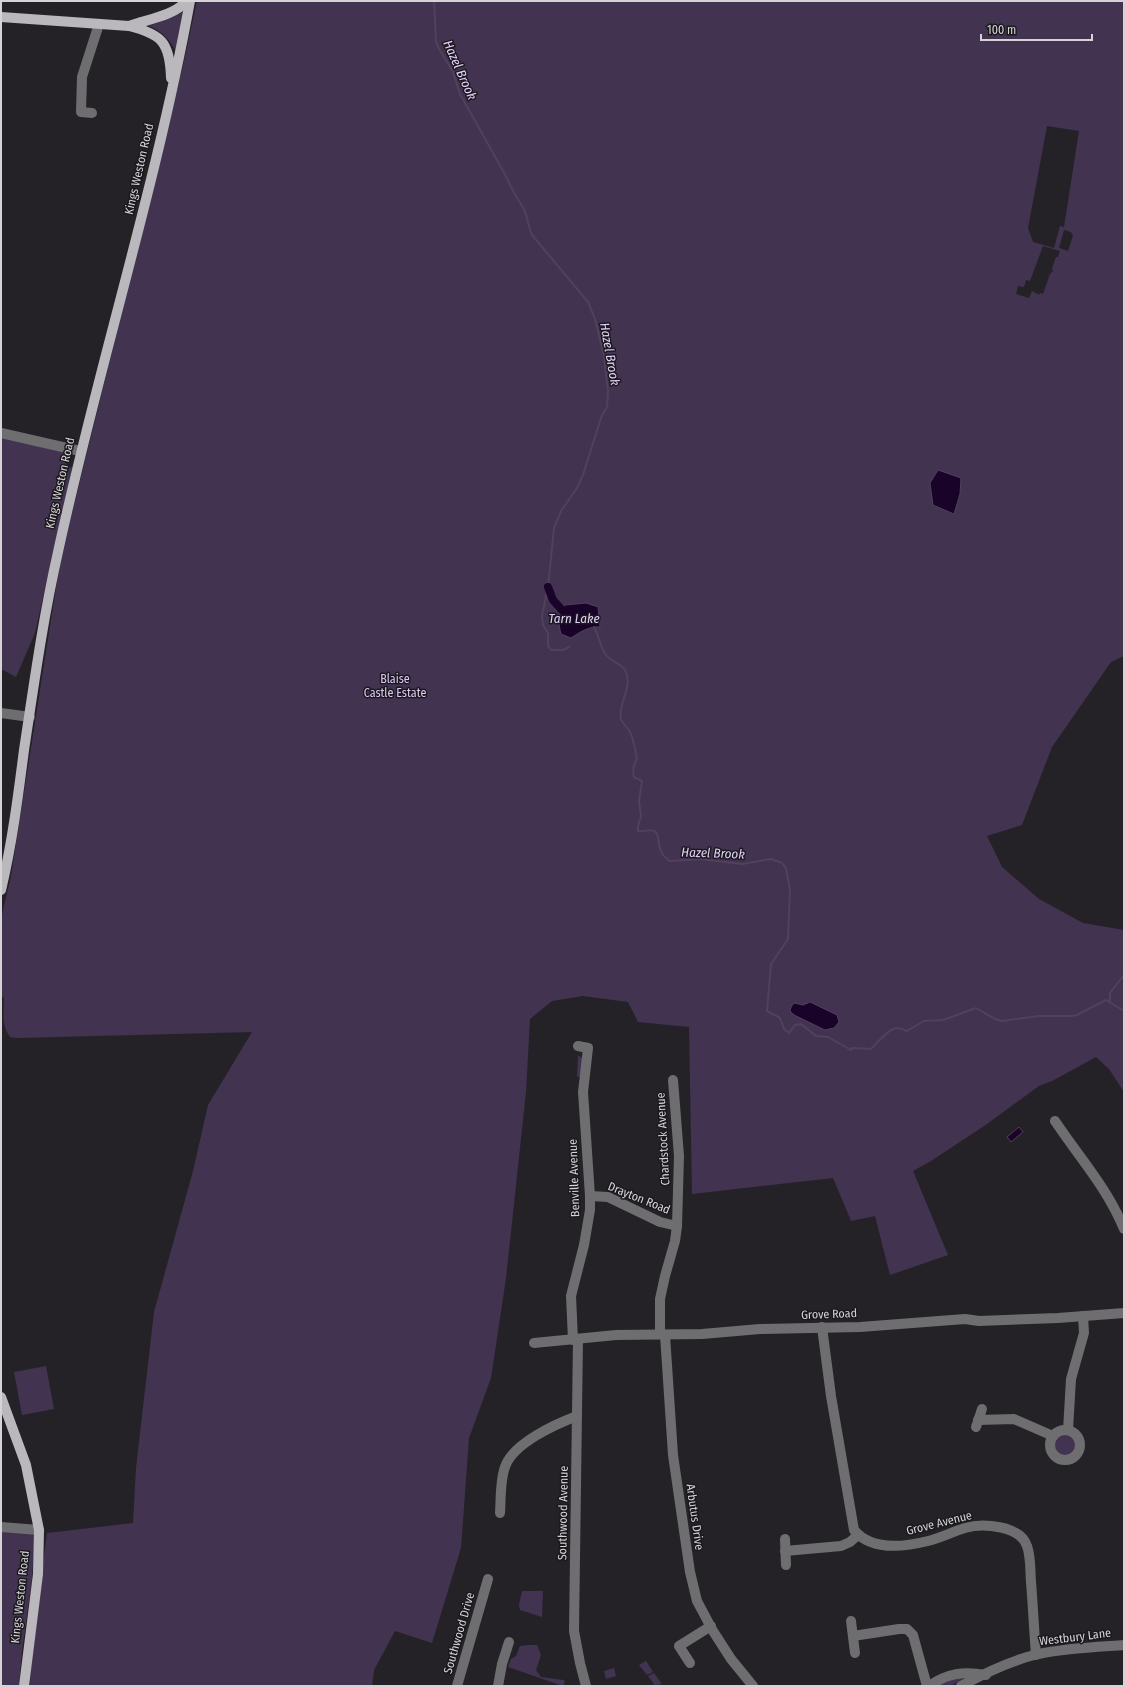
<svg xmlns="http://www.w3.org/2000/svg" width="1125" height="1687" viewBox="0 0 1125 1687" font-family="'Fira Sans Condensed',sans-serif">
<rect width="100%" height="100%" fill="#252227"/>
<g fill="#423451" fill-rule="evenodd">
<path d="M197,1H1124V656L1111,662L1052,747L1022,825L987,836L1002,867L1039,899L1083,923L1124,930V1092L1109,1069L1096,1057L1052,1081L1039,1086L987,1124L931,1161L913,1171L948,1255L890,1275L875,1216L851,1221L833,1178L692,1194L689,1027L638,1022L628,1002L583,996L552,1001L530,1019L526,1092L506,1278L491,1378L469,1438L461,1548L432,1643L395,1631L374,1670L372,1686H30L31,1656L47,1533L133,1523L136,1468L154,1312L193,1171L208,1105L252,1032L18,1038L10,1037C1,1024 4,1013 4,998L1,995V919L11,876L58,575L70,521L182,70ZM1047,126L1079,131L1064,227L1060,226L1054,248L1033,242L1028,228ZM1064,230L1071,232L1073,236L1068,251L1059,248ZM1043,246L1060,251L1058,257H1056L1052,268L1053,271L1050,274L1043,294L1040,293L1039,295L1032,291L1029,298L1016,294L1018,286L1024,287L1026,280L1030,281Z"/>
<path d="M184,12L176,51C169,39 162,31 149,26Z"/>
<path d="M1,435L60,451L66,455L65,463L72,468L35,633L16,677L1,669Z"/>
<path d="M578,1055L583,1059L581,1076L577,1077Z"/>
<path d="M46,1366L54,1409L22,1415L14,1372Z"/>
<circle cx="1065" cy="1445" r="12"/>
<path d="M1,1529L35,1533L32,1579L22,1651L19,1686H1Z"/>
<path d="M522,1591H543L542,1617L520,1610L519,1605Z"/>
<path d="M529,1645H537L541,1655L536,1670L541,1677L563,1680L565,1681L563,1686L508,1667L511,1659L516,1656L520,1646Z"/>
<path d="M646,1661L653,1672L647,1675L639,1665Z"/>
<path d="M614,1668L616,1676L606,1679L604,1671Z"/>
<path d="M654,1673L662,1684L652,1686L654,1684L648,1676Z"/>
<path d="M968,1675L951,1686H936L939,1684Z"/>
</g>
<g fill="#190329" stroke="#51415d">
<path d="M938,470L961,478L960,494L954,514L933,505L930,483Z"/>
<path d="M586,603L598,607L600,627C589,626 580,632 571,638L561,634C558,622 558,615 565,605Z"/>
<path d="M810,1002L837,1015L839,1022L834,1028L825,1030L794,1015L790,1011L791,1007L794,1003L803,1005Z"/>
<path d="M1019,1127L1023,1132L1011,1142L1007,1137Z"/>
</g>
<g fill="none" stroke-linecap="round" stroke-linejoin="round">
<g stroke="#51415d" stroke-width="2">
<path d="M434,1L436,42L438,47L453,72L460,94L507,178C512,192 521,202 526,214C528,222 529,228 532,235L588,302L595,319L604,356L608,392L607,407L602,415L583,475L577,488L561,511L554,528L548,587L542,616L543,625L548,633V646L551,650H563L569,647"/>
<path d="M594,627C599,635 600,647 606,655C611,662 621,663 625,670C634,687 617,705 621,719C623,724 629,729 631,734C634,742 635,750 637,758C634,765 632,770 634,777L642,781L639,801L641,816L638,826V831C643,832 649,829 654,831C662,834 654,852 670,861L700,859L742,864L771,859L782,863L786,868L790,890L788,939L771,964L767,1011L780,1018L784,1029L789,1033L795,1025L801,1024L816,1036L828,1037L851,1050L852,1048L871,1049C877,1043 889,1028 897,1028C900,1028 904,1030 907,1031L924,1021L943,1020L976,1008L995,1019L1002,1021L1039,1016H1071L1077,1015L1106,1000L1124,1011"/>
<path d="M1110,1002V993L1124,975"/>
</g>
<path stroke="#190329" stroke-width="8" d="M548,587L553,600L562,610"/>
<g stroke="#6e6d70" stroke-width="10">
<path d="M92,113L81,112L82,77L99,24"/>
<path d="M1,433L80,451"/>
<path d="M1,713L30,717"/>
<path d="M1055,1121C1079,1157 1108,1189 1124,1229"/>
<path d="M590,1196L608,1197L660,1222L677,1226"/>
<path d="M822,1327L831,1396L854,1530C871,1551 904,1547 928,1541C940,1538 952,1532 965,1528C982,1523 1020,1525 1027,1546C1031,1557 1030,1570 1031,1582C1033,1606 1034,1630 1036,1655"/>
<path d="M660,1334V1299L665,1276L675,1241L677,1226L679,1156L673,1080"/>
<path d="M665,1335L673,1455L690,1572L697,1601L713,1631L731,1659L753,1686"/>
<path d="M578,1339L574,1631L580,1663L586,1686"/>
<path d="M573,1340L571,1296L584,1245L590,1210V1196L583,1092L588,1048L578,1046"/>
<path d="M534,1343L616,1335L702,1334L760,1329L860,1327L965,1319L979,1321L1058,1318L1124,1313"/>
<path d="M978,1420L1014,1419L1053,1436"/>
<path d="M976,1427L982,1409"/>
<path d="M1068,1430L1071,1379L1084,1333L1083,1316"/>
<circle cx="1065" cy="1445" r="15"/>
<path d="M500,1513C501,1498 500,1480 505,1467C513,1443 556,1424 577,1416"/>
<path d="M1,1527L39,1530"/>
<path d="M785,1539L786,1565"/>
<path d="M785,1551L841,1546L850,1542L858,1535"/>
<path d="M851,1621L855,1653"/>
<path d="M853,1636L899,1629H907L913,1635L927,1686"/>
<path d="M690,1663L679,1646L711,1626"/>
<path d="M457,1686L488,1579"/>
<path d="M498,1686L502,1664L509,1642"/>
<path d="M929,1686C948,1673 963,1671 986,1675"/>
<path d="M961,1686C983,1674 1013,1660 1038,1654C1066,1648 1095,1647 1124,1645"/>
</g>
<g stroke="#bab7bd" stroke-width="10">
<path d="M1,17L129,26C162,34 170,43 171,78"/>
<path d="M129,26C148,19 173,16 187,1"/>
<path d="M1,890C12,844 18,797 24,750C34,684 43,618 58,552C98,367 156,187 190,1"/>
<path d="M1,1397L26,1465L39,1530L38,1574L24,1686"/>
</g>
</g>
<g text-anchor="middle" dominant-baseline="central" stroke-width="3" stroke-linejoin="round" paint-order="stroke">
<g font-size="12" fill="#d5d3d6" stroke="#1b191e">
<text transform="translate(139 169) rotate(-77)">Kings Weston Road</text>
<text transform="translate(60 483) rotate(-77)">Kings Weston Road</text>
<text transform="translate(663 1139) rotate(-93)">Chardstock Avenue</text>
<text transform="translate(574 1178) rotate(-92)">Benville Avenue</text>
<text transform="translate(639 1198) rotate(22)">Drayton Road</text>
<text transform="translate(829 1314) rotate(-2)">Grove Road</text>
<text transform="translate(563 1513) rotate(-89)">Southwood Avenue</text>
<text transform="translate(695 1517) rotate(82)">Arbutus Drive</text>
<text transform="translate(939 1523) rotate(-14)">Grove Avenue</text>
<text transform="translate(20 1597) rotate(-84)">Kings Weston Road</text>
<text transform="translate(459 1633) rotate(-74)">Southwood Drive</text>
<text transform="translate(1075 1637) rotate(-7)">Westbury Lane</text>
</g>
<g font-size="12" fill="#ddc8f5" stroke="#1b191e">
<text x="395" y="679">Blaise<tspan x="395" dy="14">Castle Estate</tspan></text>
</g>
<g font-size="13" font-style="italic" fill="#e5d0fc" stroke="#1b191e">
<text transform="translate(460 70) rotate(66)">Hazel Brook</text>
<text transform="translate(610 354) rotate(80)">Hazel Brook</text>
<text x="574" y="618">Tarn Lake</text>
<text transform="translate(713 853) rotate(2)">Hazel Brook</text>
</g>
</g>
<rect width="1125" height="1687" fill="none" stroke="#d5d3d6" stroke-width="4"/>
<path d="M981 34v6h111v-6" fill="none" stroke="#d5d3d6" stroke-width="2"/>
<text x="987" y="34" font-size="12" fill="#d5d3d6" stroke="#1b191e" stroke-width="3" paint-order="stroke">100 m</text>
</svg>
